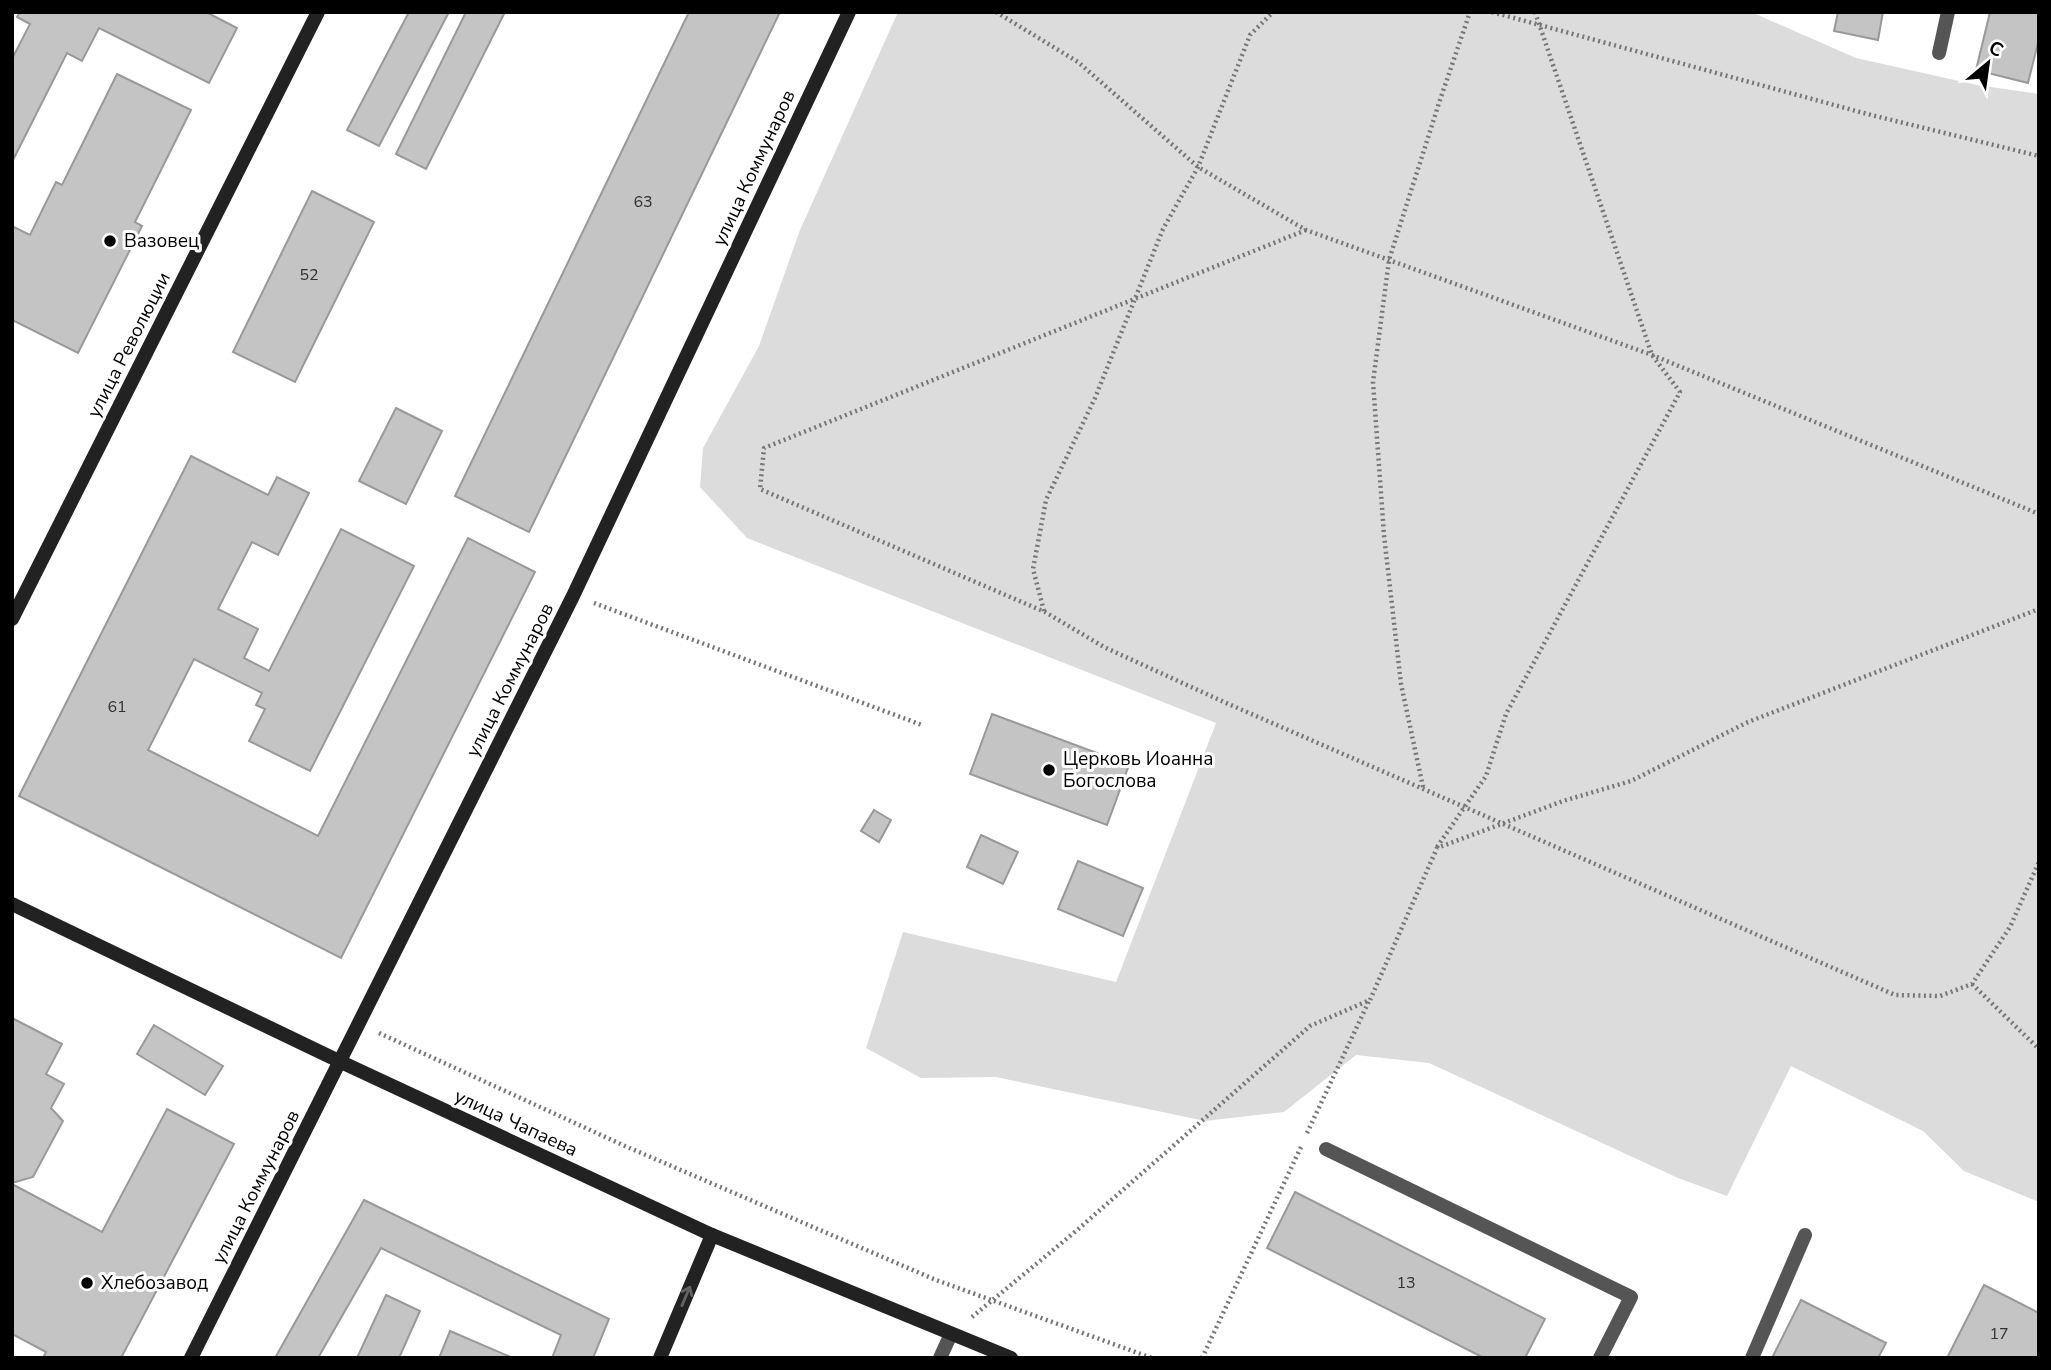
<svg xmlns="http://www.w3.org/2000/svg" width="2051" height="1370" viewBox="0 0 2051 1370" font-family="'Nunito Sans',sans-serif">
<rect width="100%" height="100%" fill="#fff"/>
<path fill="#dcdcdc" d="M898,12H1751L1856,58L1977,85L2039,94V1202L1964,1171L1923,1131L1791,1066L1727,1196L1678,1178L1429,1063L1356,1055L1284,1112L1205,1121L996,1077L921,1078L866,1048L903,932L1116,982L1216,723L747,538L700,487L703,448L759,346L800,230Z"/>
<g fill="#c4c4c4" stroke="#999" stroke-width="2">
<path d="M20,12H206L237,28L209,83L99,28L82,61L67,53L12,162V59L30,24L17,17Z"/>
<path d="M409,12H449L379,146L347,130Z"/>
<path d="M466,12H505L426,169L396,154Z"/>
<path d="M689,12H780L529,532L455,496Z"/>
<path d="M1838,12H1883L1878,40L1834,31Z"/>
<path d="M1990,12H2039V39L2028,83L1976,70Z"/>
<path d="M117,74L191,110L135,222L142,226L78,353L12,320V226L30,235L56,182L62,185Z"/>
<path d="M312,191L374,222L295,382L233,352Z"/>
<path d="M396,408L442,431L406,504L359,481Z"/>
<path d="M191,456L268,495L277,477L309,493L278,555L252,542L218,609L258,629L244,658L269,671L341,529L414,566L310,771L249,741L265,709L256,705L262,693L194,659L148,750L318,836L468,538L535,572L341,958L19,796Z"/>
<path d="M992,714L1129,765L1107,825L970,774Z"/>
<path d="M874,810L891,820L879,842L861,831Z"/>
<path d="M981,835L1018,852L1003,884L967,867Z"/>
<path d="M1078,861L1143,888L1123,936L1058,909Z"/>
<path d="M12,1018L62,1044L46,1074L64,1084L51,1108L63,1121L33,1177L12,1183Z"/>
<path d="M154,1025L223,1066L205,1095L137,1054Z"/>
<path d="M167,1109L234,1144L121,1358H43L46,1352L12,1334V1184L102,1232Z"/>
<path d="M1295,1192L1545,1319L1525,1358H1484L1267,1248Z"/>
<path d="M364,1200L609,1319L593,1358H552L561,1335L381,1248L318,1358H275Z"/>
<path d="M1984,1285L2039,1313L2038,1358H1947Z"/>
<path d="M386,1295L420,1311L399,1358H357Z"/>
<path d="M1801,1300L1886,1343L1878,1358H1772Z"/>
<path d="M450,1331L513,1358H439Z"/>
</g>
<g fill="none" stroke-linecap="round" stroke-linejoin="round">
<g stroke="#777" stroke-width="4.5" stroke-dasharray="2 3.5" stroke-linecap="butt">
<path d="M996,12L1078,62L1198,167L1306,230L1652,355L2039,514"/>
<path d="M1492,12L1871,115L2039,156"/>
<path d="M1306,230L764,448L760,489L1045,612L1104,647L1224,702L1895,995L1940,996L1972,984L2010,927L2039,862"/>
<path d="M594,603L922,725"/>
<path d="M1044,611L1033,569L1046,500L1095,398L1163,229L1198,167L1250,35L1273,12"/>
<path d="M1423,787L1401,684L1384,535L1373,382L1389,260L1439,103L1470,12"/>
<path d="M1437,847L1486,776L1506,714L1680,392L1652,355L1535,12"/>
<path d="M1972,984L2039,1049"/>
<path d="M379,1033L625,1146L936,1280L1152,1358"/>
<path d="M1307,1133L1369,1001"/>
<path d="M972,1317L1076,1231L1310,1026L1370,1000L1437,848L1563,801L1631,781L1748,722L2039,609"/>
<path d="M1202,1358L1301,1147"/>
</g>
<g stroke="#555" stroke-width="14">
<path d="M1326,1149L1631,1297L1600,1358"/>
<path d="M940,1358L951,1334"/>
<path d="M1752,1358L1805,1235"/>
</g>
<path stroke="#555" stroke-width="14" d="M1939,53L1948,12"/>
<g stroke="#222" stroke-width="14">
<path d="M12,619L318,12"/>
<path d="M12,904L341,1062L712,1235L1011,1358"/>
<path d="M191,1358L573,596L849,12"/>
<path d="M660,1358L712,1235"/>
</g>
</g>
<defs><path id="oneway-shaft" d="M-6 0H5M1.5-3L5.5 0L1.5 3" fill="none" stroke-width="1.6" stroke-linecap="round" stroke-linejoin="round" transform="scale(1.75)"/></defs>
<use stroke="#646464" href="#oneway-shaft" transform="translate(686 1296) rotate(-67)"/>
<g fill="#000" stroke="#fff" stroke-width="2.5">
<circle cx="110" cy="241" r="7"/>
<circle cx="1049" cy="770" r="7"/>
<circle cx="87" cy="1283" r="7"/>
</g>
<g text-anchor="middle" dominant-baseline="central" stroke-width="6" stroke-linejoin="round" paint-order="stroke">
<g font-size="16" fill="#313131">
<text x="643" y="202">63</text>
<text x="309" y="275">52</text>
<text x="117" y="707">61</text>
<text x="1406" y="1283">13</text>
<text x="1999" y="1334">17</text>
</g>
<g font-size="19" fill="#000" stroke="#fff">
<text transform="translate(754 168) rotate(-65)">улица Коммунаров</text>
<text transform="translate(129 345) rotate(-63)">улица Революции</text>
<text transform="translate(510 680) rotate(-63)">улица Коммунаров</text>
<text transform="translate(516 1123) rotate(25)">улица Чапаева</text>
<text transform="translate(256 1187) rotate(-63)">улица Коммунаров</text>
</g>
<g font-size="19" fill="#000" stroke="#fff" text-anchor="start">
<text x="124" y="241">Вазовец</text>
<text x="1063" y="759">Церковь Иоанна<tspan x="1063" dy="22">Богослова</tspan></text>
<text x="101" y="1283">Хлебозавод</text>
</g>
</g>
<rect width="2051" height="1370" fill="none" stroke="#000000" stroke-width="28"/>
<g transform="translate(1988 63) rotate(29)" stroke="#ffffff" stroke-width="5" paint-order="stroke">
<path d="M0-5L12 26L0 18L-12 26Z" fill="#000000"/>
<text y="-10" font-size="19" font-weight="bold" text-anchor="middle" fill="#000000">С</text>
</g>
</svg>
